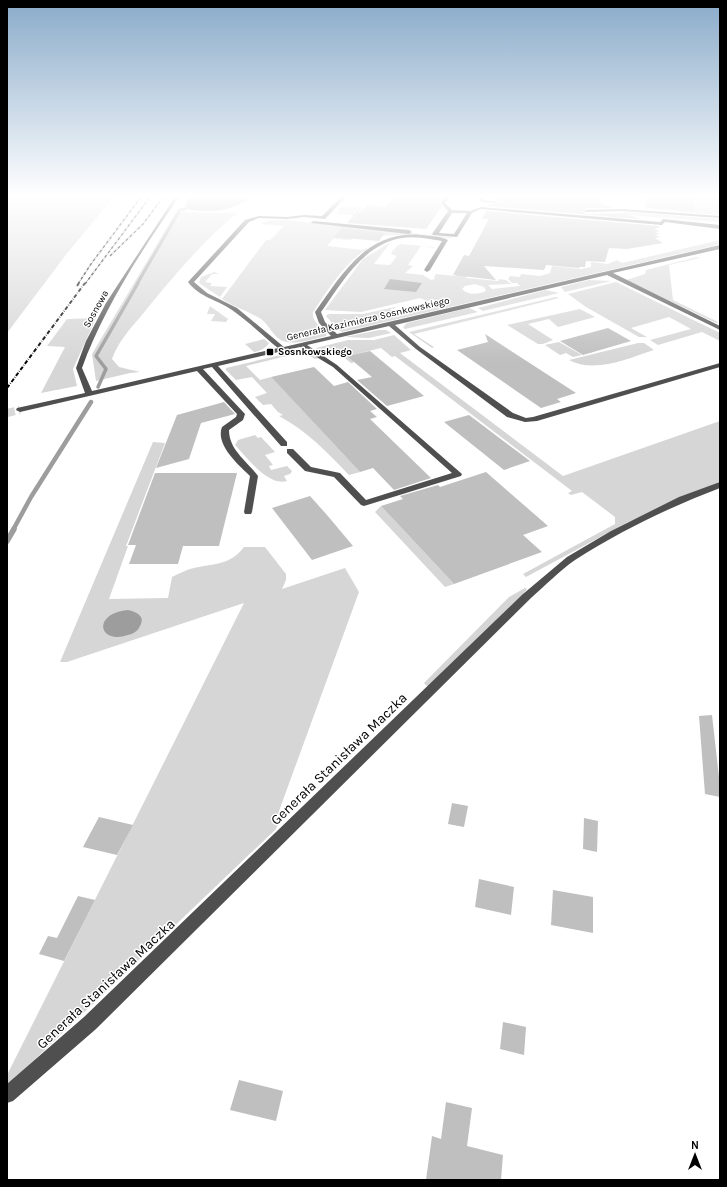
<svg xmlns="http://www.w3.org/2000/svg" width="727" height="1187" viewBox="0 0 727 1187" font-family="Karla,sans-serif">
<rect width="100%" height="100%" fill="#fff"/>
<g fill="#d6d6d6" fill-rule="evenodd">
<path d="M7,197H114L68,252L7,333Z"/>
<path d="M694,197L720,199V215L678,212V211L694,212Z"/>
<path d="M342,206L365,208L361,211H354L352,212L360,214L358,216L338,214V210Z"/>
<path d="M176,212L237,213C202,242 170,280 141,316C130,329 118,342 112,359L119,367L140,372L130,373L96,381L92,354Z"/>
<path d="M625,212L720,219V222L627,215L626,218L620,219L577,215L608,217Z"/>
<path d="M284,220L451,237L452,238C438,238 423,235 409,235C390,235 371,236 352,238L351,240L333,239L327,246L362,250L367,248V249C344,263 328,290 313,312C311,320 321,328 327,333L326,336C313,339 289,348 278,338C271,332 268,324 261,319C248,311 234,307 222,299L266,240H270L284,226L261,224L266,221Z"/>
<path d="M720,240V244L713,246L342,332L337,329L326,316L328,314H363L395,307L396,308L390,309L396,314L439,304L433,299L427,301L420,298L361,312L325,310L363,259L391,242L374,264L390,265L397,256L391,254L393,250L401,251L394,250L397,246L401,244L433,247L435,248L421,246L408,265L413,266L405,273L423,275L431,280L435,279L434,277L436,274L456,276L460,269L469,273L466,278L498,281L499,279L506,280L511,284L488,285L492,289L520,286L517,283H512L508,279L510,276L520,277L521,274L540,276L550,273L552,266L581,269L591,267V262L608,264L617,260L622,263ZM475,284L484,287L486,291C478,295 468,295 462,289L465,286Z"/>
<path d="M697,257L700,258L669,265L673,300L720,323L714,322L626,280L645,274L646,270Z"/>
<path d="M214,272L219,274H212L205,282L212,283L210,286L227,287L220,297L199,283L201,277Z"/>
<path d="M589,280L611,281L565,292L561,287Z"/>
<path d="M616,282L720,333V341L702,332L658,345L650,340L691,329L669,317L631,328L647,337H639L586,307L568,294Z"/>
<path d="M546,290L559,293L483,311L478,308Z"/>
<path d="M556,297L559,298L414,334L434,347L432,348L409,332Z"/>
<path d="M210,306L228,319L226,322L211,321L215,314H207Z"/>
<path d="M469,308L478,312L405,329L403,327L407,323Z"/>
<path d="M580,309L595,317L558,327L549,319L528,324L553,340L543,344H538L507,325Z"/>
<path d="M96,318L73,369L77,386L41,393L65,347L47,346L67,319Z"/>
<path d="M379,330H386L391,333L369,338L345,337Z"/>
<path d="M394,335L411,350L400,353L563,476L720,421V485L628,522L526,577L523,574L615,524V517L582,492L571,495L568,493L572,491L395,356L392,357L381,348L348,356L355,362L351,363L336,351L320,352L316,348L348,340H374Z"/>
<path d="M264,339L269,343C266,348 260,351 254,352L245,344Z"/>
<path d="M559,342L582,355L573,357L566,353L560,355L545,345Z"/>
<path d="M638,343H644L654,350C629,358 594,374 569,360Z"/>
<path d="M302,350L318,358L315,359L303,352L246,366L260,380L271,377L360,472L349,475C327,452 307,431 279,416L283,415L278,412L271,404L263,405L255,397L267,393L252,377L236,380L226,370V368Z"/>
<path d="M255,435L258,438L261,437L275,452L265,455L273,465L269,466L271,470L287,466L292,471L290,474L284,476L287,481C268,487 247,457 235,445L238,440Z"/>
<path d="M153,442L165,443L126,546H128L109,599L168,598L172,577C178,574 184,571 190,569C211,563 229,567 244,547H265L286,574V580L282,589L345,568L359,592L279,811L278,819L280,818L276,829L7,1086V1075L244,603L67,662H60Z"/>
<path d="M381,506L454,584L445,587L375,512Z"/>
<path d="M525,588L527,589L521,597L430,689L424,683L509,597Z"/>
</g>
<g fill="#9d9d9d">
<path d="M189,197H251C232,212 209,213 185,209V207Z"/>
<path d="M390,279L422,283L416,292L384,289Z"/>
<path d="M128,610C136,612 146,616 140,626C138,631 133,634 128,635C98,645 92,613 128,610Z"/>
</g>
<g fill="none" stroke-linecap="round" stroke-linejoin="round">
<path stroke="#9d9d9d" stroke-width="3" d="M137,284L180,210L185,209"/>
<path stroke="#9d9d9d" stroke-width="3.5" d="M98,387L106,369L96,356L138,283"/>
<path stroke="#9d9d9d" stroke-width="4.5" d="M13,530L31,497L91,402"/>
<path stroke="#9d9d9d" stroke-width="5.5" d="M7,541L14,529"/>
</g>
<g fill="#bfbfbf">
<path d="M394,197H443L440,203L442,206L426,229L347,223L357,211L362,212L367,205L385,207Z"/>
<path d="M493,197H602L600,203L613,208H586L583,212L586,214L625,213L640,219L488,206L489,204H495L498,202L497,201L492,200Z"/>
<path d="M646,197H694V212L646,208Z"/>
<path d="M486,211L658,226L660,227L654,229L660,231L655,232L660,234L655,235L660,237L655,238L663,243L627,249L609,248L605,262L586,261L585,267H580L579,268L546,265L544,270L484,266L496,280L453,275L464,255L469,256L489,219H482Z"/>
<path d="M342,228L385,233L379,241L334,237Z"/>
<path d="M608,328L631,341L583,355L560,341Z"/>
<path d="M485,334L576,393L557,399L561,402L541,408L457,350L488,342Z"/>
<path d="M370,351L424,396L387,406L357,380L372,377L347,356Z"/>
<path d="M314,367L334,386L348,382L377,409L370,411L377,417L370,419L431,478L394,490L373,468L360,472L271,377Z"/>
<path d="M224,402L235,414L201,423L189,459L156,468L177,415Z"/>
<path d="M469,415L530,461L504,470L444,422Z"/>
<path d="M486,472L548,526L523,535L542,552L454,584L381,506L403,499L400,496L438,485L440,487Z"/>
<path d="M155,473H237L219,546H183L178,564H129L136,545H128Z"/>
<path d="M310,496L327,515L353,546L312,560L272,508Z"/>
<path d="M712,715L720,786V797L705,794L699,716Z"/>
<path d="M452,803L468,806L464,827L448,824Z"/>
<path d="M99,817L133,825L117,855L83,847Z"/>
<path d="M584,818L598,821L597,852L583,849Z"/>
<path d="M479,879L514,887L511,915L475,907Z"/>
<path d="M553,890L593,897V933L551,925Z"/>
<path d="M78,896L95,900L64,961L39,954L48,936L57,938Z"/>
<path d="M503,1022L526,1027L524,1055L500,1049Z"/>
<path d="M239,1080L283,1091L276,1121L230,1110Z"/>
<path d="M446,1102L472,1108L467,1146L503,1155L501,1180H426L432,1136L441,1139Z"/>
</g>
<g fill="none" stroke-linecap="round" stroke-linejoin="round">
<path stroke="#d9d9d9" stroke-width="8" stroke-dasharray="8 4" stroke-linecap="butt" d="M7,413L20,410"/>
<g fill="#4f4f4f" fill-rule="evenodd">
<path d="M175,197H179C143,248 103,309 82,368L92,391L278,348C263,336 248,321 232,310C218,300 199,297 188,282L245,220L259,216L287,217L304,215L322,216L341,197H346L325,219L304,217L287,219L259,218L249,222L194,282L207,293L237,308L284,347L331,336L319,323L315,312C342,274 367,230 421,235C429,236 441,236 448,240L430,270L427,272L424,270L442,241C429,239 415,236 402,238C363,244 342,283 321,312L325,322L337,334L720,245V249L613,273L720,326V330L607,275L395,325L420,347L513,413L526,418L533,417L720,363V367L537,421L525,422L507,417L416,349L389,326L307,345L337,365L462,474L461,476L364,506L361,505L334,477L305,471L287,453V449H293L311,467L340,473L366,500L452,473L333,367L300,347L218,366L287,442V446H281L212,367L203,369L245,414L243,420L229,430C229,450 247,461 258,476L252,512L251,514H245L244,512L250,476C239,465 215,445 222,427L236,417L237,414L197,371L20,412L16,410L17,408L85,393L76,368L86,341L106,303Z"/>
<path d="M445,197H449L445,203L452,210L470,211L481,207L660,222L663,219L720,225V229L665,222L662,225L481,209L472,213L457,237L433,235L432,234L448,211L441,203ZM452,213H467L454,234L439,233Z"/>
<path d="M479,197H483L485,200L497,202L495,203L481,202Z"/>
<path d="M622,209L720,216V218L622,211L586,212L584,211L586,210Z"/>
<path d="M313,221L409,230L412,232L409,234L311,223Z"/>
<path d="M720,482V488C670,507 620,531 575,560C559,571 545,586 531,598L96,1029L13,1101L7,1103V1084L84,1017L523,594L567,557L611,531L679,497Z"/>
</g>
<g stroke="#000" stroke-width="1.5" stroke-dasharray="3 1 0.5 1" stroke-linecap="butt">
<path d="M110,256L143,224L163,197"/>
<path d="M78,284L91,264L141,197"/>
<path d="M85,284L150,197"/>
</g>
<g stroke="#000" stroke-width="2" stroke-dasharray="4 1.5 0.5 1.5" stroke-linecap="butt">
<path d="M77,286L79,283"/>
<path d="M7,388L85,283"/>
</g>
</g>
<linearGradient id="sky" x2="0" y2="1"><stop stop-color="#8aabca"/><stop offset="0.54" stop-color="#fff"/><stop offset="1" stop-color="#fff" stop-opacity="0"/></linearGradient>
<rect width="727" height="363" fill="url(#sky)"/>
<rect fill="#000" stroke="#fff" stroke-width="1.5" x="266" y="348" width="8" height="8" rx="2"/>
<g text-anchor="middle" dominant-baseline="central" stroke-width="3" stroke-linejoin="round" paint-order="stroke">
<g font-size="10" fill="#000" stroke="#fff">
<text transform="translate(96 309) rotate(-61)">Sosnowa</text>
<text transform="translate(368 319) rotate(-13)">Generała Kazimierza Sosnkowskiego</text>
</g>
<g font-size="10" font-weight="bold" fill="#000" stroke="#fff" text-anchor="start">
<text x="278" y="352">Sosnkowskiego</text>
</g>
<g font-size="14" fill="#000" stroke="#fff">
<text transform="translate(339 759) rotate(-44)">Generała Stanisława Maczka</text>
<text transform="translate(106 984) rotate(-43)">Generała Stanisława Maczka</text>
</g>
</g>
<rect width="727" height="1187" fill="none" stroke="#000000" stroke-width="16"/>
<g transform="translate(695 1155)" stroke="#ffffff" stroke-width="3" paint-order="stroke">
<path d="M0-3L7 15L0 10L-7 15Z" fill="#000000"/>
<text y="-6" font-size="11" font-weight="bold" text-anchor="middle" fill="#000000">N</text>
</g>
</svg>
